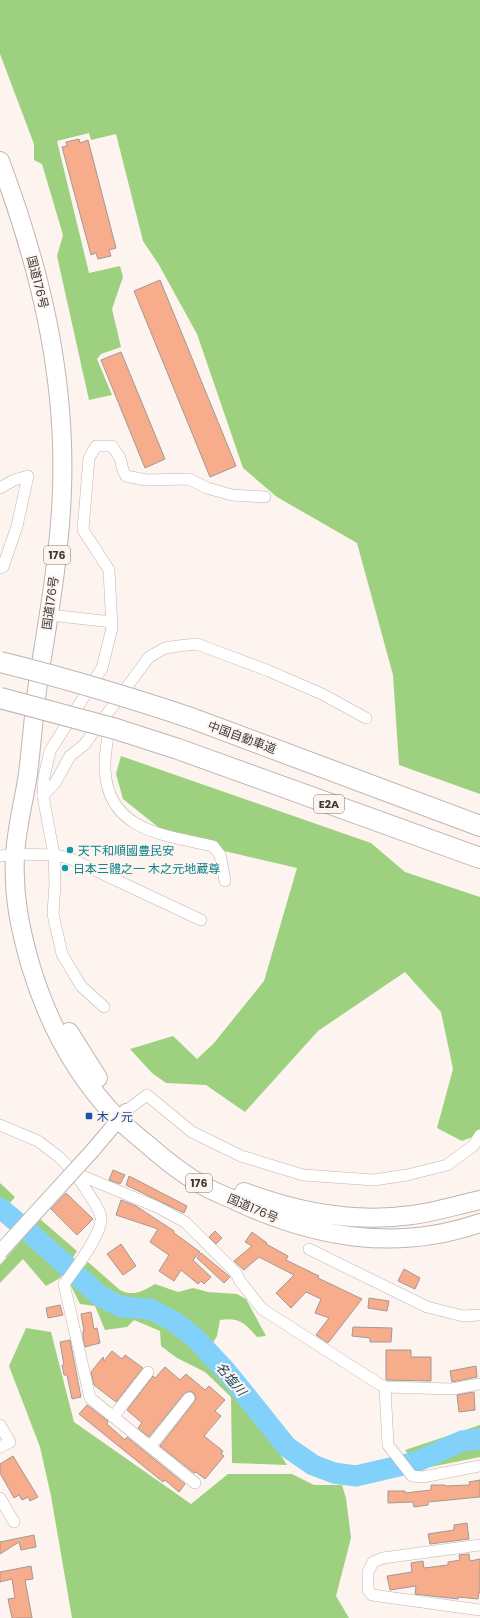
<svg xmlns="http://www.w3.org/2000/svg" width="480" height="1618" viewBox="0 0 480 1618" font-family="Poppins,'Noto Sans JP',sans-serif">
<rect width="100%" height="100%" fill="#fdf4f0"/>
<g fill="#9ed17f">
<path d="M0,0H480V794L399,765L393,675L357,543L277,497L243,468L197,334L159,265L143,241L116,134L91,140L89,133L57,141L89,273L120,266L123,277L112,309L121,347L101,354L97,359L112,395L89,400L57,256L63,235L42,164L34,160V144L0,54Z"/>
<path d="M121,756L371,843L405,872L480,897V1134L462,1141L437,1128L453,1069L441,1012L405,972L318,1031L245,1112L206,1085L166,1083L152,1073L130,1049L173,1036L197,1059L214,1043L264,981L297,868L173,839L123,799L116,774Z"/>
<path d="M0,1183L15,1197L0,1215Z"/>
<path d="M40,1219L77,1251L60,1278L46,1286L23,1259L0,1283V1265Z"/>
<path d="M88,1262L120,1290C134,1297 143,1291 155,1284L178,1292L193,1288L208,1292L237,1294L246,1299L266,1336L257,1337C245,1323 239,1317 220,1320L217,1336L203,1359L235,1391L263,1427L287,1465L232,1463L231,1397L205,1372L177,1358L161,1346L160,1331L134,1320L127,1327L105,1330L95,1306L80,1304L70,1284Z"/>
<path d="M26,1328L51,1332L74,1422L191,1504L228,1474H292L314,1485H342L346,1498L351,1538L336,1596L349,1618H72L51,1496L40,1447L9,1366Z"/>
<path d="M480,1425V1457L420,1469L405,1450Z"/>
</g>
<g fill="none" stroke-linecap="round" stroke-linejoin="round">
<path stroke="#82d1fb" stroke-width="21" d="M0,1208L28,1231L100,1296L122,1307L150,1309L175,1322L195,1338L226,1371L287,1447L313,1465L334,1473L356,1476L416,1462L462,1441L480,1439"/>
</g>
<g fill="#f7ad8c" stroke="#a19995">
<path d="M79,139L80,143L88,140L116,248L109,250L111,256L98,259L96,253L91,255L62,147L67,146L66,142Z"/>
<path d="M160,280L236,466L210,477L134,291Z"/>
<path d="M121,352L165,459L145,468L101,360Z"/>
<path d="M113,1170L125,1175L120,1184L109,1180Z"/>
<path d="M129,1176L187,1206L184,1213L126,1185Z"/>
<path d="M66,1193L93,1219L77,1235L51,1209Z"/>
<path d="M121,1200L136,1206L174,1231V1233L200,1252L193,1260L211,1277L204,1284L201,1281L198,1284L181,1270L174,1281L159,1271L169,1255L150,1242L158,1229L116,1215Z"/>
<path d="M215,1231L222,1238L216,1244L209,1237Z"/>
<path d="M252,1232L267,1243L266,1244L288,1256L286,1260L319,1276L318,1278L362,1299L328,1343L316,1335L329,1318L315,1313L321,1299L306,1292L291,1308L276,1293L294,1275L259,1257L244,1270L234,1261L252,1246L245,1242Z"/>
<path d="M121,1244L136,1266L123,1275L107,1254Z"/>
<path d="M201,1253L230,1277L224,1283L197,1258Z"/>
<path d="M404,1269L420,1278L415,1289L398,1281Z"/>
<path d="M369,1298L389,1301L387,1311L368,1308Z"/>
<path d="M60,1305L63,1315L48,1318L46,1308Z"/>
<path d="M91,1312L94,1329L97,1328L100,1343L85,1347L83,1338V1331H84L81,1314Z"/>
<path d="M353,1327L392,1328L391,1342H370V1338L352,1336Z"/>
<path d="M70,1340L81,1397L72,1399L67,1375H64L62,1365H64L60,1342Z"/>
<path d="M386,1350H411V1357H431V1381L386,1380Z"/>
<path d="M112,1351L122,1359L125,1355L143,1368L116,1402L94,1385L91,1372L103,1357L104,1361Z"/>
<path d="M476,1366L477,1377L452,1382L450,1371Z"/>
<path d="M165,1367L180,1380L186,1374L205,1390L209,1386L225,1400L215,1411L221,1416L204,1436L223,1451L221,1454L224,1456L205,1479L196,1472L194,1473L160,1446L194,1402L196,1399L194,1393L190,1391L184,1394L149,1437L138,1428L142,1423L127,1410L153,1376L155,1378Z"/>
<path d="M474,1392L475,1410L459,1412L457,1395Z"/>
<path d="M87,1405L108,1421L107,1424L125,1440L127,1437L185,1484L179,1492L165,1480L163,1482L79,1414Z"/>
<path d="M13,1456L38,1497L30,1501L28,1497L22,1500L19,1495L14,1498L0,1473V1464Z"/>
<path d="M480,1480V1497L428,1502V1505L414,1507L413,1502L388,1503V1491H405V1493L431,1490V1485H445V1486L470,1485L469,1482Z"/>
<path d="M467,1523L469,1539L430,1544L428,1534L454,1530V1525Z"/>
<path d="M34,1535L36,1547L21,1550L19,1542L0,1554V1542Z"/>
<path d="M469,1554L470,1561L480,1559V1593L479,1592L478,1599L458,1597V1599L415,1594L416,1586L390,1590L387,1576L412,1572L411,1563L423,1561L424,1568L448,1565V1562L460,1560L459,1555Z"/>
<path d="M31,1566L33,1579L25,1580L32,1618H12L8,1599L15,1598L12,1579L0,1582V1572Z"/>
</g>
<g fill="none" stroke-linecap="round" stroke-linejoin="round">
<g stroke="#bdb5b1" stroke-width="12">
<g id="minor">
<path d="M0,488L14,480L28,476L17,526L3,567L0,568"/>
<path d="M50,615L112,622"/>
<path d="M110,722C108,737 104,756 105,771C109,832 166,835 213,846L220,855L225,881"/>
<path d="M43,796L44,777L50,751L102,668L112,628L109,570L83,530L89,458L96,446H112L120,458L123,470L126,476L146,480L189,479L207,488L232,495L265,497"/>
<path d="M0,856L15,854L54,855L43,796L55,783L70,756L84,745L149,657L165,648L178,646L197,644L269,671L322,694L366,718"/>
<path d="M104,1007L81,986L62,954L53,914L55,883L54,855L69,858L201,920"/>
<path d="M126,1111L147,1095L192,1132L241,1156L303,1175L374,1180L407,1175L447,1165L473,1146L480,1135"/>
<path d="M0,1125L38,1141L59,1157L75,1173L157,1207L185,1222L236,1273L240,1281L262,1309L379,1384L385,1387L452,1389L480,1384"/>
<path d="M75,1173C80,1182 101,1209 101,1218C102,1235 74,1270 64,1284L90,1398L195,1483"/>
<path d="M309,1249L427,1307L463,1316L480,1315"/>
<path d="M385,1387L388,1445L412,1476L423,1477L480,1466"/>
<path d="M113,1417L148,1372"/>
<path d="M0,1425L10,1442L0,1447"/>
<path d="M150,1447L189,1398"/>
<path d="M0,1498L14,1522"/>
<path d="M480,1545L383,1558L373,1562L368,1572V1590L372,1595L480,1610"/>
</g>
</g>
<g stroke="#bdb5b1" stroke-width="16">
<path id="tertiary" d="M93,1150L126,1111"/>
</g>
<g stroke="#bdb5b1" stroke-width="20">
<g id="trunk">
<path d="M0,161C40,268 66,375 62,489C60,552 49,614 39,676C34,709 32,741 28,774C24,801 16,829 15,857C13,896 20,929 31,967C48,1023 76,1075 116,1117C126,1127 137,1136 148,1145C165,1160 184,1175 204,1186C214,1192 226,1196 236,1201C315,1238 396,1252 480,1223"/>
<path d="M69,1032L98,1078"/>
<path d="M244,1192C297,1212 355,1223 412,1215C435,1212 457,1205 480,1200"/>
</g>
</g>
<g stroke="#bdb5b1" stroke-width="22">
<g id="motorway">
<path d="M191,718L480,826"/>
<path d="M178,749L480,858"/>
</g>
</g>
<use href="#minor" stroke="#fff" stroke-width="11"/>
<use href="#tertiary" stroke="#fff" stroke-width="14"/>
<use href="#trunk" stroke="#fff" stroke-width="18"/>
<use href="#motorway" stroke="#fff" stroke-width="20"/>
<g stroke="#bdb5b1" stroke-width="16" stroke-linecap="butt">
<path id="tertiary-bridge" d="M0,1252L93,1150"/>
</g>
<g stroke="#bdb5b1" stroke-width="22" stroke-linecap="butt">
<g id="motorway-bridge">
<path d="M0,662C65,678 128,697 191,718"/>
<path d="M0,698L116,729L178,749"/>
</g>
</g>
<use href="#tertiary-bridge" stroke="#fff" stroke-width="14"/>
<use href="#motorway-bridge" stroke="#fff" stroke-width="20"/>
</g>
<g fill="#0f9aa8" stroke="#fdf4f0" stroke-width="1.5">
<circle cx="70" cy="850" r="4"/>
<circle cx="65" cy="868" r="4"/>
</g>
<rect fill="#1a4fb4" stroke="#fdf4f0" stroke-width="1.5" x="85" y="1112" width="8" height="8" rx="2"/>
<g text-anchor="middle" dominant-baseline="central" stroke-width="4" stroke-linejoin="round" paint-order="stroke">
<g fill="#fdf4f0" stroke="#76716e" stroke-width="1">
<rect x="44" y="546" width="26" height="18" rx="3"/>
<rect x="314" y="795" width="30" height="18" rx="3"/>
<rect x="186" y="1174" width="26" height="18" rx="3"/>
</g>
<g font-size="11" font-weight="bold" fill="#3c3937">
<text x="57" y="555">176</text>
<text x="329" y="804">E2A</text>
<text x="199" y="1183">176</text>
</g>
<g font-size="12" fill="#3c3937" stroke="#fdf4f0">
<text transform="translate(38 282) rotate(76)">国道176号</text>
<text transform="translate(50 603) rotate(-82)">国道176号</text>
<text transform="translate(242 737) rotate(20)">中国自動車道</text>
<text transform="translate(253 1208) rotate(23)">国道176号</text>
</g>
<g font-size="12" fill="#0d838f" stroke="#fdf4f0" text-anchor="start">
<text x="78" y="850">天下和順國豊民安</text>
<text x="73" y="868">日本三體之一 木之元地蔵尊</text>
</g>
<g font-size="12" fill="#164399" stroke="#fdf4f0" text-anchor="start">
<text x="97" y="1116">木ノ元</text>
</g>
<g font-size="13" font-style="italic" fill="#19465c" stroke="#fdf4f0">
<text transform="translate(231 1379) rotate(50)">名塩川</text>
</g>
</g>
</svg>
